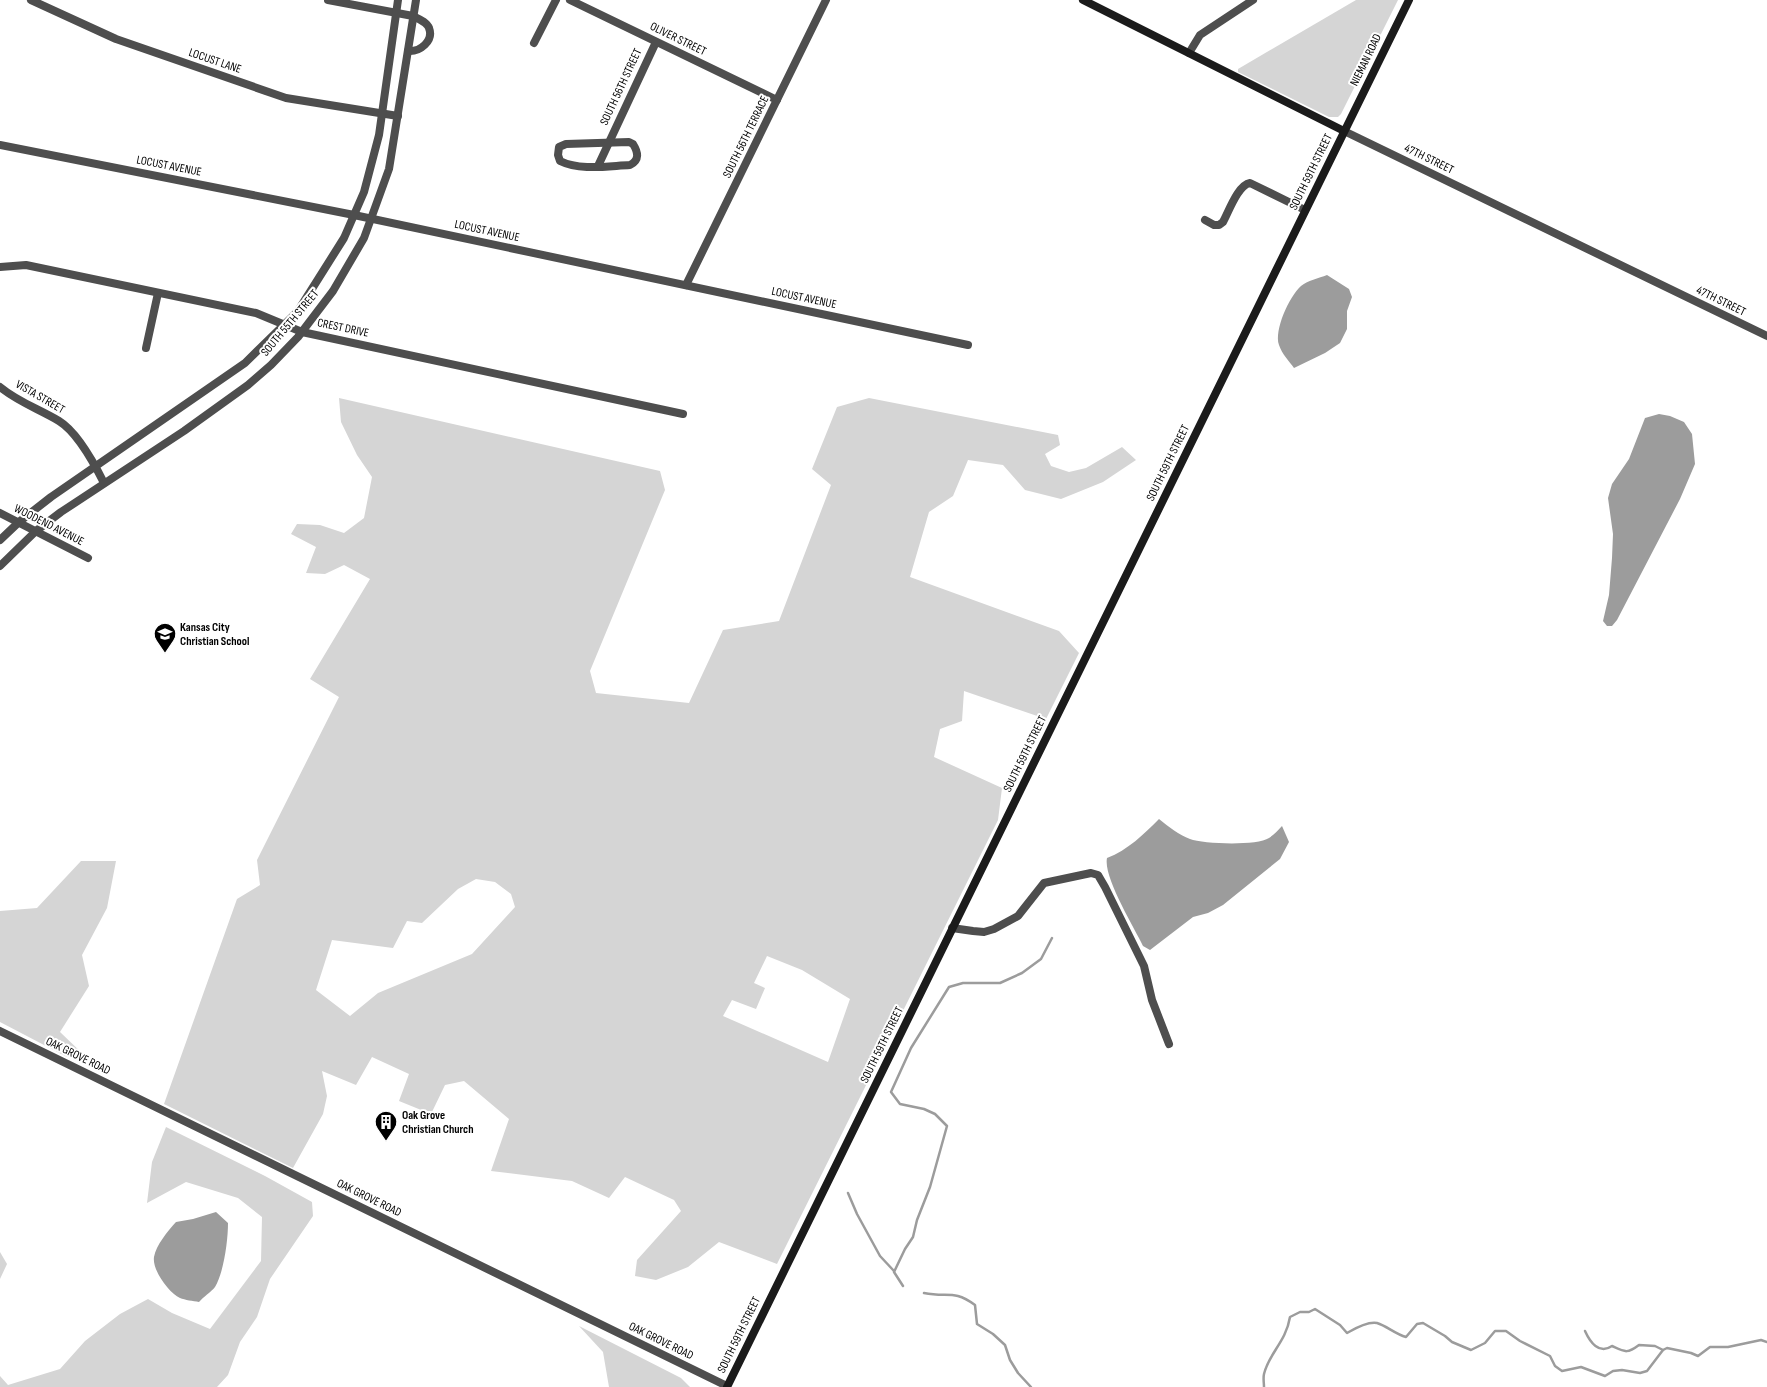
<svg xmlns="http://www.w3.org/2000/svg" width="1767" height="1387" viewBox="0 0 1767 1387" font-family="'Sofia Sans Condensed',sans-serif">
<rect width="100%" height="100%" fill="#fff"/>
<g fill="#d5d5d5" fill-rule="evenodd">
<path d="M1356,0H1398L1341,114L1338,117H1329L1238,72V69Z"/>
<path d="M339,398L660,471L665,490L590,671L596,693L689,703L723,630L779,621L831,485L812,469L837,407L869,398L1058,435L1060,445L1045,454L1051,466L1069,472L1086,468L1122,447L1136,460L1103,482L1061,499L1025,490L1003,465L968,460L953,496L929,512L910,577L1059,631L1079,653L1046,719L964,691L962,721L940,729L934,757L1002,788L998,820L777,1264L719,1242L688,1267L656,1280L635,1276L637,1260L681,1211L674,1200L625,1177L609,1198L572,1181L491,1171L509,1119L464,1081L445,1085L431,1114L399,1101L409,1074L372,1057L356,1085L322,1071L327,1096L323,1114L293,1168L164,1104L237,899L260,885L257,860L339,697L310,679L370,579L344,565L325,574L306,573L316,547L291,534L297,524L320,525L344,533L364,518L372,477L357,455L341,422ZM476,879L495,882L511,894L515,907L472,954L378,993L350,1016L316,990L332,940L393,948L407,921L422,923L458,889ZM767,956L802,970L850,999L828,1062L723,1016L732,1000L756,1009L765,988L754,983Z"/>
<path d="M81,861H116L107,908L82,955L89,986L60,1032L85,1056L67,1057L0,1022V911L37,908Z"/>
<path d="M166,1127L265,1176L312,1202L313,1216L270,1279L257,1317L240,1342L228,1375L217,1387H0V1376L8,1385L60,1369L85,1341L120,1314L148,1299L172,1313L210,1329L261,1261L262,1217L238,1198L186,1182L147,1203L152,1162Z"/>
<path d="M0,1252L7,1264L0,1279Z"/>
<path d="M579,1326L681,1378L690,1387H609L603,1352Z"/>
</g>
<g fill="#9c9c9c">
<path d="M1327,275L1349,289L1352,297L1347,311V329L1340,343L1325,353L1294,368C1289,361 1282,354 1279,345C1274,330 1289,297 1301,286C1307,281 1319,278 1327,275Z"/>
<path d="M1659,414L1670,416L1684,422L1692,434L1695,464L1680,499L1617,620L1612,626H1607L1603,621L1609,595L1612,558L1613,534L1608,498L1612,484L1629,459L1645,418Z"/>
<path d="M1159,819C1169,827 1179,835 1190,839C1203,844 1257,846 1269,838C1274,835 1278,830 1282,826L1289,842L1280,859L1223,905L1208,913L1193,917L1150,950L1143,946C1134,927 1103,877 1107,858C1128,850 1144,834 1159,819Z"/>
<path d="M216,1212L228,1223C228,1240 224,1272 215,1287C211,1292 203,1297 199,1302C193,1301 185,1300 180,1298C169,1293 152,1270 154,1257C156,1245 168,1231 176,1222L193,1219Z"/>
</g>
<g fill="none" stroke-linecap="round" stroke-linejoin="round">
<g stroke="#9c9c9c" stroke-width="2.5">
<path d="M848,1193L857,1214L880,1256L894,1271"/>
<path d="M903,1286L894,1272L905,1249L913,1237L917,1220L930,1187L947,1126L935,1114L924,1109L900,1104L891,1092L911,1048L949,987L963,983H1000L1022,973L1041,959L1052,938"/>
<path d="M924,1293C948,1298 953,1289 975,1305L977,1324L993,1334L1005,1345L1010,1360L1018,1373L1031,1387"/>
<path d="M1585,1331C1590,1342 1599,1355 1612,1346C1625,1352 1627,1354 1639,1345L1655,1346L1663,1350"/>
<path d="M1264,1387C1264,1383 1263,1378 1264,1374C1269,1353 1286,1342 1290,1317L1300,1312H1309L1315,1309L1340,1325L1347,1333C1354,1329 1367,1321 1377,1323C1387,1326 1395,1334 1406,1337L1417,1324L1423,1323L1445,1336L1452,1342L1471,1350L1485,1343L1495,1331H1506L1520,1341L1550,1356L1555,1366L1562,1371L1581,1367L1605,1376L1613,1371L1622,1370L1640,1373L1647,1371L1663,1350L1667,1348L1691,1353L1698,1356L1710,1347H1728L1761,1340L1767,1342"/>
</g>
<g stroke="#4e4e4e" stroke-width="8">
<path d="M31,0L116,39L286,98L398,116"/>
<path d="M328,0L413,16C419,19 427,22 429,28C434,41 420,52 408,51"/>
<path d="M570,0L777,100"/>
<path d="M534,43L556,0"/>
<path d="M1189,53L1200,35L1253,0"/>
<path d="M629,142L633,144C638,152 640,160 630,165C608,166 580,171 560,161L558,155L559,147L566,144Z"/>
<path d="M0,145L354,215L968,345"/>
<path d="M598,166L656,42"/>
<path d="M1205,220L1214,225H1219L1223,222C1229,211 1238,185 1250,183L1305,210"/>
<path d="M0,267L26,265L256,313L302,332L683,414"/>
<path d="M686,285L826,0"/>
<path d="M146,348L158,293"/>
<path d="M0,387C18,402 39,409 59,421C77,432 95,465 104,483"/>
<path d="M0,513L88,558"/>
<path d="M952,928L973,931L984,932L994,929L1018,916L1044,883L1091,873L1098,875L1105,887L1144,966L1152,1000L1169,1044"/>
</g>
<g stroke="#4e4e4e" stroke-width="8">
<path d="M1344,131L1767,336"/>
<path d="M0,540L19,522L51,497L245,363L298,311L344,238L364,192L379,135L398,0"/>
<path d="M0,566L36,531L61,512L184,431L248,385L271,365L298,337L333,291L364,238L389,169L416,0"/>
<path d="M0,1031L727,1386"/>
</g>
<g stroke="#1b1b1b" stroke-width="8">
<path d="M1083,0L1344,131"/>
<path d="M727,1387L1409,0"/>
</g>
</g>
<defs>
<g id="school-pin" transform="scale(1.15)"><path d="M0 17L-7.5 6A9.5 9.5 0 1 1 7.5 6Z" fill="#000" stroke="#fff"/><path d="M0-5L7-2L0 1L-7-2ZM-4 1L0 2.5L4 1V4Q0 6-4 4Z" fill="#fff"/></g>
<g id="building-pin" transform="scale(1.15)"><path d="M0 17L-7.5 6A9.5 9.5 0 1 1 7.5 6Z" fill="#000" stroke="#fff"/><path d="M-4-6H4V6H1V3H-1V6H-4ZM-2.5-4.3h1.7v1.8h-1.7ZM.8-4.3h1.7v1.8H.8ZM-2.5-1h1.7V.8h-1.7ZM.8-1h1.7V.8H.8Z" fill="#fff"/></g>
</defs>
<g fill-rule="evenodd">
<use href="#school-pin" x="165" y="634"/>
<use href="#building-pin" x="386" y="1122"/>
</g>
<g text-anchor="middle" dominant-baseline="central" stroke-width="4" stroke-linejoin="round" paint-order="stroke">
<g font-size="12" fill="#000" stroke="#fff">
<text transform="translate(678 39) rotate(26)">OLIVER STREET</text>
<text transform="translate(1366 60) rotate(-64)">NIEMAN ROAD</text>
<text transform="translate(215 61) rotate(19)">LOCUST LANE</text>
<text transform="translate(621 87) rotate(-65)">SOUTH 56TH STREET</text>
<text transform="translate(746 137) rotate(-64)">SOUTH 56TH TERRACE</text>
<text transform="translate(1429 159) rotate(26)">47TH STREET</text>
<text transform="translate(169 166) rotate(11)">LOCUST AVENUE</text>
<text transform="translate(1311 172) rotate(-64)">SOUTH 59TH STREET</text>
<text transform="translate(487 231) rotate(12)">LOCUST AVENUE</text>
<text transform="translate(804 298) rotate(12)">LOCUST AVENUE</text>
<text transform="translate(1721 301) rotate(26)">47TH STREET</text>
<text transform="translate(290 323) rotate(-50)">SOUTH 55TH STREET</text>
<text transform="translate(343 328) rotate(12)">CREST DRIVE</text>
<text transform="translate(40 397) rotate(30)">VISTA STREET</text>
<text transform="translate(1168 463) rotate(-64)">SOUTH 59TH STREET</text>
<text transform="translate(49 525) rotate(27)">WOODEND AVENUE</text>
<text transform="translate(1025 754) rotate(-64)">SOUTH 59TH STREET</text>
<text transform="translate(882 1045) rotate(-64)">SOUTH 59TH STREET</text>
<text transform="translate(78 1056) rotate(26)">OAK GROVE ROAD</text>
<text transform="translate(369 1198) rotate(26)">OAK GROVE ROAD</text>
<text transform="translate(739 1335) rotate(-64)">SOUTH 59TH STREET</text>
<text transform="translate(661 1341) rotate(26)">OAK GROVE ROAD</text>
</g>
<g font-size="12" font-weight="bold" fill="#000" stroke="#fff" text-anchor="start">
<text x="180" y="627">Kansas City<tspan x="180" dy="14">Christian School</tspan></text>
<text x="402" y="1115">Oak Grove<tspan x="402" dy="14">Christian Church</tspan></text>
</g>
</g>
</svg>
